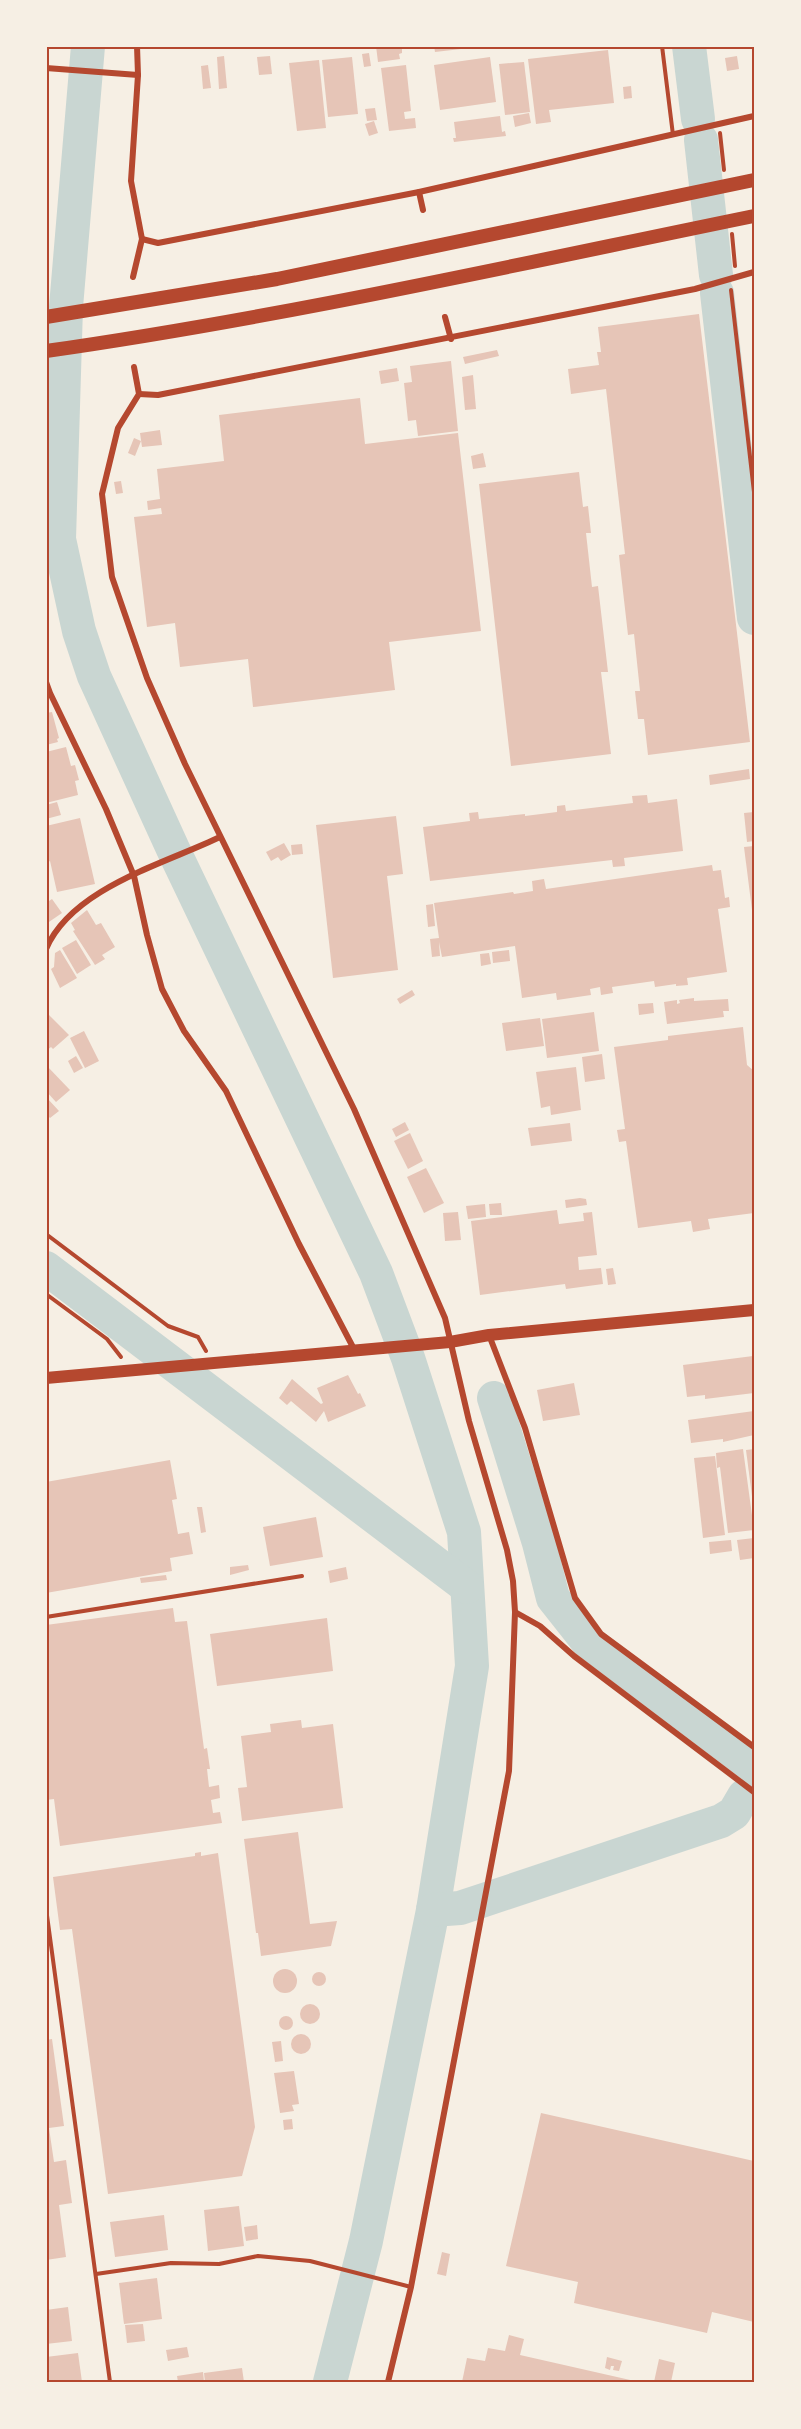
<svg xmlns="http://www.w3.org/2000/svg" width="801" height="2429" viewBox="0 0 801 2429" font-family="'Source Sans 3',sans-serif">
<rect width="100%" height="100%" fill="#f6efe4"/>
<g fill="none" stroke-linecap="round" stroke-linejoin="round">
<g stroke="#c9d6d2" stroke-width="34">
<path d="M88,46L66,307L59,539L79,631L94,676L173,849L376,1273L408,1358L464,1532L472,1666L433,1910L366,2241L330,2382"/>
<path d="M689,46L698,119"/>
<path d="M701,140L716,275"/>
<path d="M717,293L754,618"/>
<path d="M46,1268L467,1587"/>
<path d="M494,1398L539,1543L553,1598L587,1641L754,1767"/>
<path d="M433,1910L460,1908L721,1821L734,1813L744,1796"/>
</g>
</g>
<g fill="#e6c5b7">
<path d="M376,46H402V53L399,54L400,59L378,62Z"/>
<path d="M434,46H461V49L435,52Z"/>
<path d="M608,50L614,103L549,110L551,122L536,124L528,59Z"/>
<path d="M369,53L371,66L364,67L362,54Z"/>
<path d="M224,56L227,88L219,89L217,57Z"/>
<path d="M270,56L272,74L259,75L257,57Z"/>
<path d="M737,56L739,69L727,71L725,58Z"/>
<path d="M352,57L358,114L328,117L322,60Z"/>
<path d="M490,57L496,102L440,110L434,65Z"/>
<path d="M319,60L326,128L297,131L289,63Z"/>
<path d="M524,62L530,112L505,115L499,64Z"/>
<path d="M208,65L211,88L203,89L201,66Z"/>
<path d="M406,65L411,111L404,112L405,119L415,118L416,128L389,131L381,68Z"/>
<path d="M631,86L632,98L624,99L623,87Z"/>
<path d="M375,108L377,120L367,121L365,109Z"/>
<path d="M529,113L531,123L515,127L513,116Z"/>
<path d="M500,116L502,132L505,131L506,136L454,142L453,138H456L454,122Z"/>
<path d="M374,121L378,133L369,136L365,124Z"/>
<path d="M699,314L750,742L648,755L644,719H638L635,691H640L634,634L628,635L620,565L619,555L625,554L606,389L571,394L568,369L599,365L597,352H601L598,327Z"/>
<path d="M497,350L499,356L465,364L463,357Z"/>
<path d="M451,361L458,431L418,436L416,420L408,421L404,383L412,382L410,366Z"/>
<path d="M397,368L399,381L381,384L379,371Z"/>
<path d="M473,375L476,409L465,410L462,377Z"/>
<path d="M360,398L365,444L458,433L481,631L389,642L395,690L253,707L248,659L180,667L175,623L147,627L134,517L162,514L161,508L148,510L147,501L160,499L157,469L224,461L219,415Z"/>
<path d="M160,430L162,445L142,447L140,433Z"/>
<path d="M134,438L141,441L135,456L128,453Z"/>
<path d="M483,453L486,467L473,469L471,456Z"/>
<path d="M579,472L583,507L588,506L591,533H586L592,587L598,586L608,672H601L611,754L511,766L479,484Z"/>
<path d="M121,481L123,493L116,494L114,482Z"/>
<path d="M52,712L59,738L57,739L58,742L46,745V713Z"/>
<path d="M66,747L71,766L75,765L79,780L75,781L78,795L46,803V752Z"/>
<path d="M749,769L750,779L710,785L709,775Z"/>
<path d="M647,795L648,803L677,799L683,851L624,858L625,866L613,867L612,860L430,881L423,827L470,821L469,813L478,812L479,819L525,814V816L557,812V806L565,805L566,811L633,803L632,796Z"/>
<path d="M57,802L61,815L46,819V805Z"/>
<path d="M754,812V841L747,842L744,813Z"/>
<path d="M396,816L403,874L387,876L398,970L333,978L316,825Z"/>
<path d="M80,818L95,884L57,892L50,861L48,862L46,857V826Z"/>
<path d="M284,843L291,855L281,861L278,857L271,861L266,852Z"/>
<path d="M302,844L303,854L292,855L291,845Z"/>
<path d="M754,846V910H752L744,847Z"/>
<path d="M712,865L713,871L721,870L725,898L729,897L730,907L718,909L727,972L687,978L688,985L676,986V984L655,987L654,981L612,987L613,993L601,995L600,987L590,989L591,995L557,1000L556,993L522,998L515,946L442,957L439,942L440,956L432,957L430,939L439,938L434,903L513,892L514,894L533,891L532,881L544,879L546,889Z"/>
<path d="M52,899L62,913L46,924V903Z"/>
<path d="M433,904L435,926L428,927L426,905Z"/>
<path d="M87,910L96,925L101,923L115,947L102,955L105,959L95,965L73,931L75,930L71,923Z"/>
<path d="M76,940L91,965L77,974L62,948Z"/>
<path d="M60,950L77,978L60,988L51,969L54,967L55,953Z"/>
<path d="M509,950L510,961L493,963L492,952Z"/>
<path d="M489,953L491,964L481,966L480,954Z"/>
<path d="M412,990L415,995L400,1004L397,999Z"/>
<path d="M694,998V1001L728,999L729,1011H723L724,1017L667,1024L664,1002L677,1000V1004L680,1003L679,1000Z"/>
<path d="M653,1003L654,1013L639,1015L638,1004Z"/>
<path d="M594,1012L599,1051L547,1058L542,1019Z"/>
<path d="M49,1015L69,1035L53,1049L51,1047L46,1051V1018Z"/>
<path d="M540,1018L544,1046L506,1051L502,1023Z"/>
<path d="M743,1027L747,1065L754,1071V1213L708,1219L710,1229L693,1232L691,1221L638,1228L626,1141L619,1142L617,1130L625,1129L614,1047L668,1040V1036Z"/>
<path d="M84,1031L99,1061L85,1068L70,1038Z"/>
<path d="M602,1054L605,1079L585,1082L582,1057Z"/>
<path d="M76,1056L83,1068L74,1073L68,1061Z"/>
<path d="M46,1065L70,1090L56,1102L46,1091Z"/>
<path d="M576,1067L581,1110L551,1115L550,1106L541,1108L536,1072Z"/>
<path d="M46,1093L49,1096L47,1098L59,1111L50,1118L46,1114Z"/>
<path d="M405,1122L409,1130L396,1137L392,1129Z"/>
<path d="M570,1123L572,1141L531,1146L528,1128Z"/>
<path d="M410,1133L423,1161L408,1169L394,1141Z"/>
<path d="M426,1168L444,1203L424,1213L407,1177Z"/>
<path d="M580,1198L586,1199L587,1205L566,1208L565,1200Z"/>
<path d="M501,1203L502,1215H490L489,1204Z"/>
<path d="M485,1204L486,1217L468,1219L466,1206Z"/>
<path d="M557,1210L559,1224L584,1221L583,1213L592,1212L597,1255L578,1257L579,1270L601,1268L603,1284L566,1289L565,1284L480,1295L471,1221Z"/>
<path d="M458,1212L461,1240L445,1241L443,1213Z"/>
<path d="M613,1268L616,1284L608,1285L606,1269Z"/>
<path d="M753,1356L754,1393L705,1399V1395L687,1397L683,1365Z"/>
<path d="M348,1375L358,1394L360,1393L366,1406L328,1422L324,1411L316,1422L291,1401L287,1405L279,1398L292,1379L321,1404L323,1403L317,1388Z"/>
<path d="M574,1383L580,1415L543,1421L537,1390Z"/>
<path d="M754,1411V1435L723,1442V1439L691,1443L688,1420Z"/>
<path d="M743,1449L754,1530L728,1533L720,1467L717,1468L716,1453Z"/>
<path d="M754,1449V1504H753L746,1450Z"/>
<path d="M715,1456L725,1535L703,1538L694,1458Z"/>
<path d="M170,1460L177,1499L172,1500L178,1534L189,1532L193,1554L170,1558L172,1571L46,1593V1482Z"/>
<path d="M197,1507H202L206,1532L201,1533Z"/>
<path d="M316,1517L323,1557L270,1566L263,1527Z"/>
<path d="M754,1538V1558L740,1560L737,1540Z"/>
<path d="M731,1540L732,1551L710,1554L709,1542Z"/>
<path d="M248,1565L249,1570L230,1575V1567Z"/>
<path d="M346,1567L348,1579L330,1583L328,1571Z"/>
<path d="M166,1575L167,1580L141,1583L140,1578Z"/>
<path d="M173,1608L175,1622L187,1621L204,1749L207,1748L210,1769H207L209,1787L219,1785L220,1798L211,1800L213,1813L220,1812L222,1823L60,1846L54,1799L46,1800V1625Z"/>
<path d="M327,1618L333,1671L217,1686L210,1634Z"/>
<path d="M301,1720L302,1728L333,1724L343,1808L242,1821L238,1788L247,1787L241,1736L271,1732L270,1724Z"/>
<path d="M298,1832L310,1924L337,1921L331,1946L261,1956L258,1933H256L244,1839Z"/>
<path d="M201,1852V1856L218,1853L255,2127L242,2176L108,2194L72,1929L60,1930L53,1877L195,1856V1853Z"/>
<circle cx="285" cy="1981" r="12"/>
<circle cx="319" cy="1979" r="7"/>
<circle cx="310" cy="2014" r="10"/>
<circle cx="286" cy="2023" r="7"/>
<circle cx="301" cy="2044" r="10"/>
<path d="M52,2039L64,2126L49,2128L54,2162L66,2160L72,2203L59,2205L66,2257L46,2260V2040Z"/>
<path d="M281,2041L283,2061L275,2062L272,2042Z"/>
<path d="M294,2071L299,2104L292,2105L294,2111L280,2113L274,2073Z"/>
<path d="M541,2113L754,2161V2322L712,2312L707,2333L574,2303L578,2282L506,2266Z"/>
<path d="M292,2119L293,2129L284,2130L283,2120Z"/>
<path d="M239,2206L244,2246L208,2251L204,2210Z"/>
<path d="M164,2215L168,2250L115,2257L110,2222Z"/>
<path d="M257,2225L258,2239L246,2241L244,2227Z"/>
<path d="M442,2252L450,2254L446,2276L437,2274Z"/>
<path d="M157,2278L162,2319L124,2324L119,2283Z"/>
<path d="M68,2307L72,2341L46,2344V2310Z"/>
<path d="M143,2324L145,2341L127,2343L125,2325Z"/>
<path d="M509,2335L524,2339L520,2355L639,2382H462L467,2358L485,2361L488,2348L505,2351Z"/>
<path d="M187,2347L189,2357L168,2361L166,2350Z"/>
<path d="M78,2353L82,2382H46V2357Z"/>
<path d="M607,2357L622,2361L619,2371L613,2370L614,2366H611L610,2370L605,2368Z"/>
<path d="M659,2359L675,2363L671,2382H654Z"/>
<path d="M242,2368L244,2382H205L204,2373Z"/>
<path d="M203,2372L204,2382H178L177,2376Z"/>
</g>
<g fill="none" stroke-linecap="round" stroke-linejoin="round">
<g stroke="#b5482f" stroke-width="4">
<path d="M720,133L724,170"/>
<path d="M732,234L735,266"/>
<path d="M731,290L754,492"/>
<path d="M46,1234L168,1326L198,1337L206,1351"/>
<path d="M46,1294L107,1339L121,1357"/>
</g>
<g stroke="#b5482f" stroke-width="4">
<path d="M662,46L673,135"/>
<path d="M46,1617L302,1576"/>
<path d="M46,1908L110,2382"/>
<path d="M96,2274L171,2263L219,2264L258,2256L310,2261L411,2287"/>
</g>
<g stroke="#b5482f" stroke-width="6">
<path d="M46,68L138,75"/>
<path d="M419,192L423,210"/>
<path d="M142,239L158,243L419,192L754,116"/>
<path d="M133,277L142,239L131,181L138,75L137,46"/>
<path d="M445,317L451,339"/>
<path d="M134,367L139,394L118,428L102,494L112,577L147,678L185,764L354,1109L445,1318L469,1421L507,1550L513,1581L515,1612L540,1626L574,1656L754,1792"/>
<path d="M139,394L158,395L695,289L754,272"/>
<path d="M46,682L50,693L106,809L134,876L147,935L162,989L184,1031L226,1091L299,1244L355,1351"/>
<path d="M46,949C72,888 164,864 220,837"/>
<path d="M489,1335L525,1428L575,1598L601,1634L754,1747"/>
<path d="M388,2382L411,2287L509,1771L515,1612"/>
</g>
<path stroke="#b5482f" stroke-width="12" d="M46,1378L450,1342L489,1335L754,1310"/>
<g stroke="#b5482f" stroke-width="14">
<path d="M46,317L277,279L754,180"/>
<path d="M46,351C284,317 519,264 754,216"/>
</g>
</g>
<rect width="801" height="2429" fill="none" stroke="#f6efe4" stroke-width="96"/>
<rect x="48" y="48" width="705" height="2333" fill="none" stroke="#b5482f" stroke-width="2"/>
</svg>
